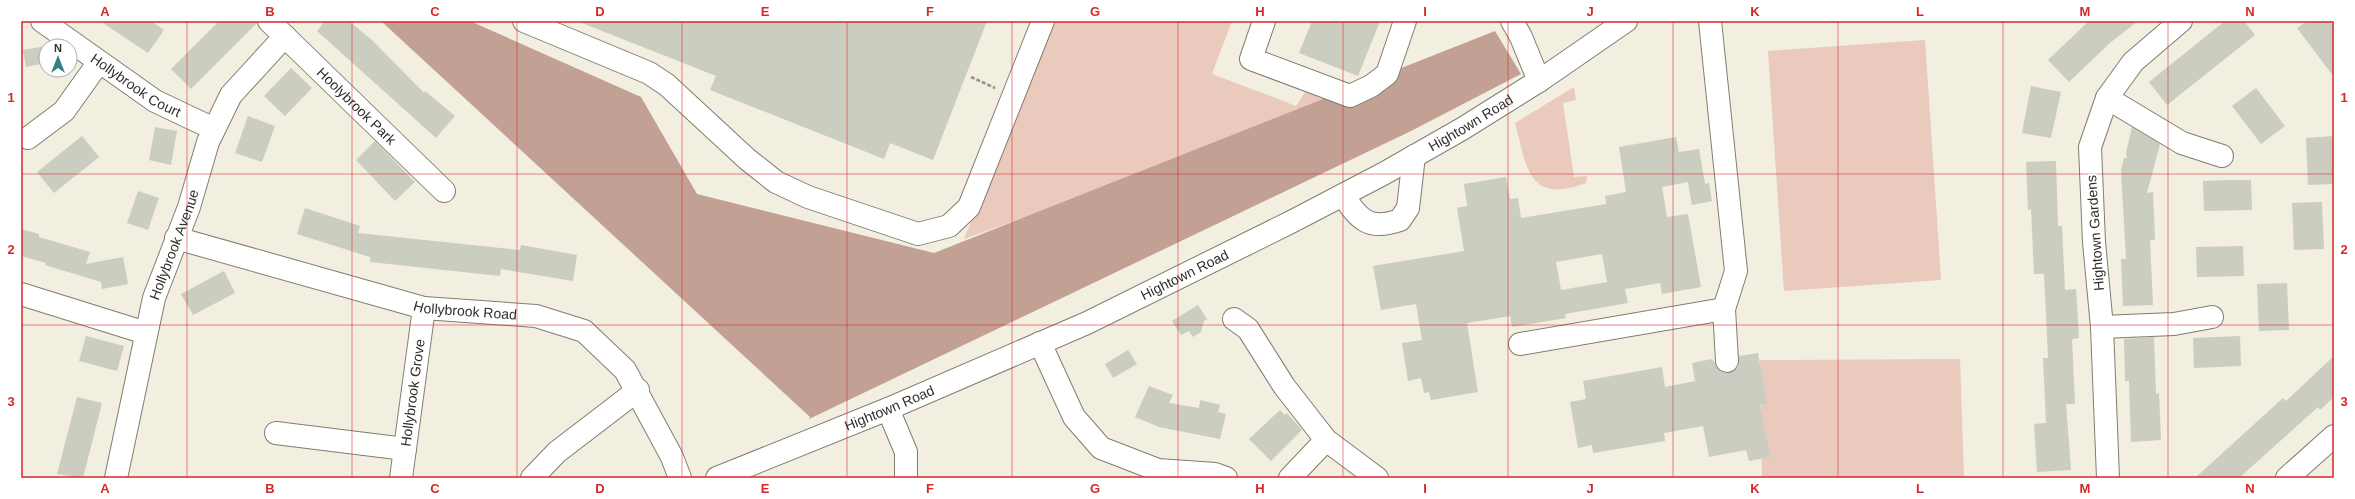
<svg xmlns="http://www.w3.org/2000/svg" width="2355" height="499" viewBox="0 0 2355 499" font-family="Arial,sans-serif">
<rect width="100%" height="100%" fill="#f2eee0"/>
<g fill="#e9cabd">
<path d="M1054,21H1232L1212,74L1296,106L1305,92L1339,104L964,239Z"/>
<path d="M1925,40L1941,280L1784,291L1768,51Z"/>
<path d="M1574,87L1576,100L1563,103L1574,177L1587,176L1586,183C1527,205 1527,166 1515,123Z"/>
<path d="M1960,359L1964,478H1762L1760,360Z"/>
</g>
<path fill="#c2a093" d="M381,21H470L641,97L697,194L934,253L1495,31L1521,74L1411,131L809,419L810,417Z"/>
<g fill="#cacdbf" fill-rule="evenodd">
<path d="M100,21H151L164,30L148,53Z"/>
<path d="M219,21H257V23L191,89L171,69Z"/>
<path d="M325,21H349L374,42L424,93L425,91L455,116L436,138L317,31Z"/>
<path d="M577,21H987L933,160L890,143L884,159L710,90L716,76Z"/>
<path d="M1312,21H1380L1358,76L1299,53Z"/>
<path d="M2089,21H2138L2111,42L2069,82L2048,60Z"/>
<path d="M2225,21H2244L2255,35L2167,105L2149,82Z"/>
<path d="M2307,21H2330L2334,27V77L2297,28Z"/>
<path d="M46,46V63L26,67L23,50Z"/>
<path d="M291,68L312,88L285,116L264,96Z"/>
<path d="M2031,86L2061,92L2051,138L2022,133Z"/>
<path d="M2256,88L2285,126L2261,144L2232,106Z"/>
<path d="M248,116L275,126L262,162L235,153Z"/>
<path d="M155,127L177,131L171,165L149,160Z"/>
<path d="M2132,127L2160,144L2147,193L2153,192L2155,240H2150L2153,305L2123,306L2121,259H2126L2121,170L2124,158H2127L2126,153Z"/>
<path d="M82,136L99,157L54,193L37,172Z"/>
<path d="M2334,136V184L2308,185L2306,138Z"/>
<path d="M1676,137L1679,152L1699,149L1705,184L1709,183L1712,201L1692,205L1688,182L1662,187L1667,217L1688,214L1701,287L1662,294L1660,283L1625,289L1628,303L1565,314L1566,318L1512,327L1510,316L1467,323L1478,392L1431,400L1429,392L1424,393L1421,378L1408,381L1402,343L1422,340L1416,304L1381,310L1373,266L1464,251L1457,208L1467,206L1464,184L1506,177L1510,199L1518,198L1521,218L1606,204L1605,196L1626,192L1619,147ZM1602,254L1607,282L1561,290L1556,262Z"/>
<path d="M375,141L415,182L395,201L356,160Z"/>
<path d="M2056,161L2058,226H2062L2065,290L2076,289L2079,338L2072,339L2075,404H2066L2071,470L2037,472L2034,424L2046,423L2043,358H2048L2044,274H2034L2031,209L2028,210L2026,162Z"/>
<path d="M2227,180H2251L2252,210L2204,211L2203,181Z"/>
<path d="M138,191L159,198L148,230L127,223Z"/>
<path d="M2322,202L2324,249L2294,250L2292,203Z"/>
<path d="M305,208L360,226L358,233L520,250L521,245L577,255L573,281L501,269L500,276L370,262V257L297,234Z"/>
<path d="M21,229L39,234V237L90,252L86,264L123,257L128,284L102,289L101,282L45,265L46,263L21,256Z"/>
<path d="M2243,246L2244,276L2197,277L2196,247Z"/>
<path d="M224,271L235,293L193,315L181,294Z"/>
<path d="M2287,283L2289,330L2259,331L2257,284Z"/>
<path d="M1198,305L1207,319L1204,321L1201,332L1193,337L1189,331L1181,335L1172,321Z"/>
<path d="M86,336L124,346L117,371L79,361Z"/>
<path d="M2240,336L2241,366L2194,368L2193,338Z"/>
<path d="M2154,337L2156,394L2159,393L2161,440L2131,442L2129,381H2125L2124,339Z"/>
<path d="M1128,350L1137,364L1113,378L1105,364Z"/>
<path d="M1758,353L1767,404L1760,405L1770,457L1749,461L1746,450L1709,457L1703,426L1664,433L1665,441L1593,453L1592,445L1578,448L1570,402L1586,399L1583,381L1662,367L1665,387L1695,381L1692,363L1712,359L1721,372L1728,373L1738,367L1739,356Z"/>
<path d="M2334,356V397L2320,410L2318,407L2239,478H2195L2283,398L2286,401Z"/>
<path d="M1149,386L1173,395L1169,403L1199,408L1200,400L1220,405L1218,412L1226,414L1220,439L1159,427L1135,417Z"/>
<path d="M77,397L102,403L83,478L57,474Z"/>
<path d="M1280,410L1285,415L1287,413L1302,430L1271,461L1249,439Z"/>
</g>
<g fill="none" stroke-linecap="round" stroke-linejoin="round">
<g stroke="#827d71" stroke-width="24">
<g id="minor">
<path id="s1" d="M42,21L155,101L214,129"/>
<path id="s2" d="M269,21L444,191"/>
<path d="M524,21L649,73L667,85L747,159L776,182L808,197L918,234L949,226L969,207L1043,21"/>
<path d="M1264,21L1251,59L1350,96L1371,86L1387,74L1405,21"/>
<path d="M1512,21L1521,37L1539,81"/>
<path d="M1710,21L1736,271L1724,309L1727,361"/>
<path d="M2107,98L2182,143L2222,156"/>
<path d="M28,138L64,111L99,62"/>
<path d="M1343,195C1359,220 1369,231 1400,220L1408,208L1414,156"/>
<path id="s3" d="M176,238L424,308L536,316L584,331L625,370L672,457L680,478"/>
<path d="M21,294L146,333"/>
<path d="M1234,319L1248,329L1284,386L1326,440L1377,478"/>
<path d="M2102,327L2174,324L2212,317"/>
<path d="M1040,343L1074,417L1101,448L1158,470L1215,474L1226,478"/>
<path d="M1520,344L1724,309"/>
<path d="M888,409L906,452V478"/>
<path d="M276,433L405,449"/>
<path id="s4" d="M116,478L154,298L189,207L208,142L231,95L285,36"/>
<path id="s5" d="M401,478L424,308"/>
<path d="M532,478L557,452L638,390"/>
<path d="M1290,478L1326,440"/>
<path d="M2108,478L2102,327L2094,242L2090,147L2107,98L2133,62L2181,21"/>
<path d="M2287,478L2334,436"/>
</g>
</g>
<g stroke="#827d71" stroke-width="24">
<g id="major">
<path id="s6" d="M717,478L888,409L1087,323L1291,222L1383,174L1462,129L1542,79L1626,21"/>
</g>
</g>
<path stroke="#969389" stroke-width="2.5" stroke-dasharray="4 2" stroke-linecap="butt" d="M971,77L995,88"/>
<use href="#minor" stroke="#fff" stroke-width="22"/>
<use href="#major" stroke="#fff" stroke-width="22"/>
</g>
<path fill="none" stroke="#d62828" stroke-width="1" stroke-opacity="0.55" d="M187,21V478M352,21V478M517,21V478M682,21V478M847,21V478M1012,21V478M1178,21V478M1343,21V478M1508,21V478M1673,21V478M1838,21V478M2003,21V478M2168,21V478M21,174H2334M21,325H2334"/>
<g text-anchor="middle" dominant-baseline="central" stroke-width="4" stroke-linejoin="round" paint-order="stroke">
<g font-size="14" fill="#302e29" stroke="#fff">
<text stroke="none"><textPath href="#s1" startOffset="114">Hollybrook Court</textPath></text>
<text stroke="none"><textPath href="#s2" startOffset="122">Hoolybrook Park</textPath></text>
<text stroke="none"><textPath href="#s6" startOffset="834">Hightown Road</textPath></text>
<text transform="translate(2095 233) rotate(-94)">Hightown Gardens</text>
<text stroke="none"><textPath href="#s4" startOffset="241">Hollybrook Avenue</textPath></text>
<text stroke="none"><textPath href="#s6" startOffset="510">Hightown Road</textPath></text>
<text stroke="none"><textPath href="#s3" startOffset="299">Hollybrook Road</textPath></text>
<text stroke="none"><textPath href="#s5" startOffset="86">Hollybrook Grove</textPath></text>
<text stroke="none"><textPath href="#s6" startOffset="186">Hightown Road</textPath></text>
</g>
</g>
<rect width="2355" height="499" fill="none" stroke="#ffffff" stroke-width="44"/>
<g transform="translate(58 58)"><circle r="19" fill="#ffffff" stroke="#acaba9"/>
<path d="M0-3L7 15L0 10L-7 15Z" fill="#377e89"/>
<text y="-6" font-size="11" font-weight="bold" text-anchor="middle" fill="#302e29">N</text>
</g>
<rect x="22" y="22" width="2311" height="455" fill="none" stroke="#d62828" stroke-width="1.5"/>
<g font-size="13" text-anchor="middle" font-weight="bold" fill="#d62828">
<text x="105" y="16">A</text>
<text x="270" y="16">B</text>
<text x="435" y="16">C</text>
<text x="600" y="16">D</text>
<text x="765" y="16">E</text>
<text x="930" y="16">F</text>
<text x="1095" y="16">G</text>
<text x="1260" y="16">H</text>
<text x="1425" y="16">I</text>
<text x="1590" y="16">J</text>
<text x="1755" y="16">K</text>
<text x="1920" y="16">L</text>
<text x="2085" y="16">M</text>
<text x="2250" y="16">N</text>
<text x="11" y="102">1</text>
<text x="2344" y="102">1</text>
<text x="11" y="254">2</text>
<text x="2344" y="254">2</text>
<text x="11" y="406">3</text>
<text x="2344" y="406">3</text>
<text x="105" y="493">A</text>
<text x="270" y="493">B</text>
<text x="435" y="493">C</text>
<text x="600" y="493">D</text>
<text x="765" y="493">E</text>
<text x="930" y="493">F</text>
<text x="1095" y="493">G</text>
<text x="1260" y="493">H</text>
<text x="1425" y="493">I</text>
<text x="1590" y="493">J</text>
<text x="1755" y="493">K</text>
<text x="1920" y="493">L</text>
<text x="2085" y="493">M</text>
<text x="2250" y="493">N</text>
</g>
</svg>
